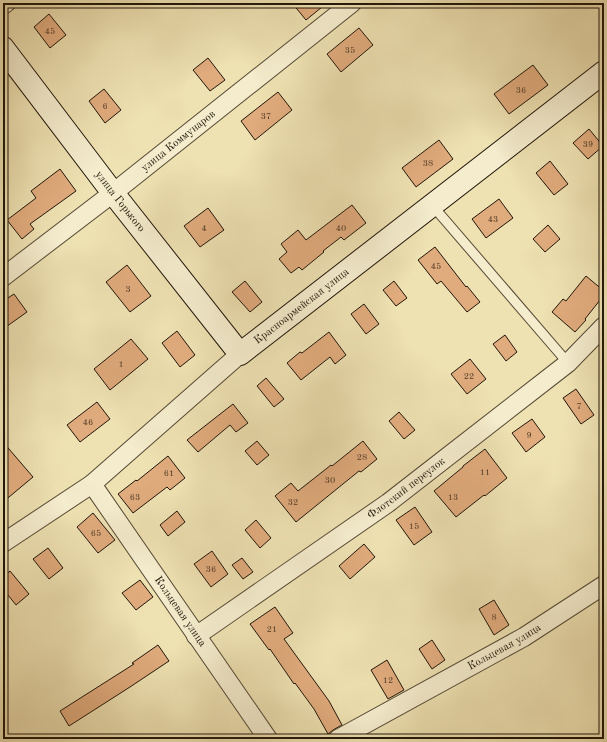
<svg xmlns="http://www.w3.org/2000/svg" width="607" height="742" viewBox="0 0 607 742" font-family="'Old Standard TT',serif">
<rect width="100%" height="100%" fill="#eee1b2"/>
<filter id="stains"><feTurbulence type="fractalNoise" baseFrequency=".005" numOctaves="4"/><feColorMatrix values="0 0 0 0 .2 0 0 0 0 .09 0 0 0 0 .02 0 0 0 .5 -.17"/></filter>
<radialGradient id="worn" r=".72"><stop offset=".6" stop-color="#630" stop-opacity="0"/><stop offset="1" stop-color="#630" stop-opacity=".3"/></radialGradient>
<g fill="#e0ab7d" stroke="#201609">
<path d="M292,3H327L306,20Z"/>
<path d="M49,14L66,35L50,48L34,27Z"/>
<path d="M359,28L373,45L341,72L327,54Z"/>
<path d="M208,58L225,80L210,91L193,70Z"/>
<path d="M533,65L548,85L509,114L494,94Z"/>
<path d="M104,89L121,110L105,123L89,101Z"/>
<path d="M278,92L292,110L255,140L241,121Z"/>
<path d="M589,129L603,146L588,159L573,143Z"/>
<path d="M439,140L453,159L416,187L402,168Z"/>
<path d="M550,161L568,184L554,195L536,173Z"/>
<path d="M60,169L76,191L30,224L34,229L22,239L7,220L36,198L31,191Z"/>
<path d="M499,199L513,218L486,238L472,219Z"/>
<path d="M352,205L366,223L344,240L341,237L323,251L324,252L302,270L299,267L291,273L279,259L287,252L281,244L298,230L306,240Z"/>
<path d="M208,208L224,230L200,247L184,226Z"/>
<path d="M548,225L560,239L545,252L533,239Z"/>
<path d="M435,247L466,287L467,286L480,302L467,312L441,281L437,284L418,260Z"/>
<path d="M127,265L151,296L130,312L106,282Z"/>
<path d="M586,276L604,291V295L585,319L586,320L575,332L552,312L563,299L566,301Z"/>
<path d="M245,281L262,302L250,312L232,292Z"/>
<path d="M394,281L407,298L396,306L383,290Z"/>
<path d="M14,294L27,312L3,329V301Z"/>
<path d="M364,304L379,324L366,334L351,314Z"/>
<path d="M177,331L195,355L180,367L162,343Z"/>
<path d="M329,332L346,355L335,364L330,357L301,380L287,363L300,352L302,353Z"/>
<path d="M505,335L517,352L506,361L493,344Z"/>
<path d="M131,339L148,359L110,390L94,369Z"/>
<path d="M470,359L486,379L467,394L451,374Z"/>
<path d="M266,378L284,399L274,407L257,386Z"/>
<path d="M576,389L594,415L581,424L563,398Z"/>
<path d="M97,402L110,419L80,442L67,425Z"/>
<path d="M233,404L248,423L236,432L230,425L198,452L187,440Z"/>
<path d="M399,412L415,430L404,439L389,421Z"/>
<path d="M532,419L545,437L526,452L512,433Z"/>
<path d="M257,441L269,455L257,465L245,451Z"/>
<path d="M363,441L377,459L361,472L359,471L296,522L275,496L291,483L298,491L331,465L332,466Z"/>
<path d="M3,442L33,477L3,502Z"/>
<path d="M485,449L507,478L485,496L484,495L456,517L434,491L463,467V466Z"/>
<path d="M168,456L185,478L170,490L167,487L133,513L118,494L136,480L137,481Z"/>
<path d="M415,507L432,532L414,545L396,520Z"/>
<path d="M177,511L185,522L168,536L160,525Z"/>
<path d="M93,513L115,540L98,553L77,527Z"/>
<path d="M256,520L271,538L260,548L245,530Z"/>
<path d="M364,544L375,557L350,579L339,566Z"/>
<path d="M48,548L63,568L49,579L33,559Z"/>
<path d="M212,551L228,574L211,587L194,564Z"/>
<path d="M242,558L253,572L243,579L232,565Z"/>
<path d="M10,571L29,594L16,605L3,589V577Z"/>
<path d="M140,580L153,597L136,610L122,593Z"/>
<path d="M494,600L509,625L494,635L479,609Z"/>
<path d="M275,607L293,633L284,639L329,701L342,725L333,730L328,734L314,709L295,683L294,684L270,649L269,650L250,624Z"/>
<path d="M432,640L445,660L432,669L419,649Z"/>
<path d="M158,645L169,661L130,687L69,726L60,711L134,664L132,663Z"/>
<path d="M387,660L404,690L388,699L371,670Z"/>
</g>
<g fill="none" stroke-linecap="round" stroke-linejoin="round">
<g stroke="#544933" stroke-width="11">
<path id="lane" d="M432,205L568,363"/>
</g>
<g stroke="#544933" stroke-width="20">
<g id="street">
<path d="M3,5L6,3"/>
<path id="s1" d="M3,277L113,193L352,3"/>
<path id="s2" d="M92,484L268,739"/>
<path d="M3,543L92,484L240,354"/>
<path id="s3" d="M196,636L388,503L568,363L604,326"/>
<path id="s4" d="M338,739L524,637L604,585"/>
</g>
</g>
<g stroke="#201609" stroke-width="24">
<g id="secondary">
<path id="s5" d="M3,48L113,193L240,354L604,72"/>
</g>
</g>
<use href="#lane" stroke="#f4eccd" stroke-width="9"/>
<use href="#street" stroke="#f4eccd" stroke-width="18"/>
<use href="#secondary" stroke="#f4eccd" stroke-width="22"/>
</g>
<g text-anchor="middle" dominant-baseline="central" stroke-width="4" stroke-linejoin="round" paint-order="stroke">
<g font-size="9" fill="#503b26">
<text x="50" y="31">45</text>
<text x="350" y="50">35</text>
<text x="521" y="90">36</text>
<text x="105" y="106">6</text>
<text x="266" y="116">37</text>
<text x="588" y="144">39</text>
<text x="428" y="163">38</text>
<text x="493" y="219">43</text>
<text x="204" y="228">4</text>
<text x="341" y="228">40</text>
<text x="436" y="266">45</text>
<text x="128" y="289">3</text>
<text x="121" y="364">1</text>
<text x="469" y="376">22</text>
<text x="579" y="406">7</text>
<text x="88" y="422">46</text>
<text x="529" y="435">9</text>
<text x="362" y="457">28</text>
<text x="485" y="472">11</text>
<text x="169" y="473">61</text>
<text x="330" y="480">30</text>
<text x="135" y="497">63</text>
<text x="453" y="497">13</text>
<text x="293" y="502">32</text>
<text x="414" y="526">15</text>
<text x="96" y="533">65</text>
<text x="211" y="569">36</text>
<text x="494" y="617">8</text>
<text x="272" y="629">21</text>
<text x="388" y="680">12</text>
</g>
<g font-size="11" fill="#201609" stroke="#f4eccd">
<text stroke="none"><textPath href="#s1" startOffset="222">улица Коммунаров</textPath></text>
<text stroke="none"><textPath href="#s5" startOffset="193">улица Горького</textPath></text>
<text stroke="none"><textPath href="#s5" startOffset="465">Красноармейская улица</textPath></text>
<text stroke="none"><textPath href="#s3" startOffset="257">Флотский переулок</textPath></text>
<text stroke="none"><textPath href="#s2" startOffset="155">Кольцевая улица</textPath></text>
<text stroke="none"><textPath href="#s4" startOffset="190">Кольцевая улица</textPath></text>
</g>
</g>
<rect width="607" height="742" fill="none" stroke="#eee1b2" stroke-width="16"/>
<rect x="4" y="4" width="599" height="734" fill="none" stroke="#201609" stroke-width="2"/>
<rect x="8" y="8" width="591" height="726" fill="none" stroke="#201609"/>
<rect width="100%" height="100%" filter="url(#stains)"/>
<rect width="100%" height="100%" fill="url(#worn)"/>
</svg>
